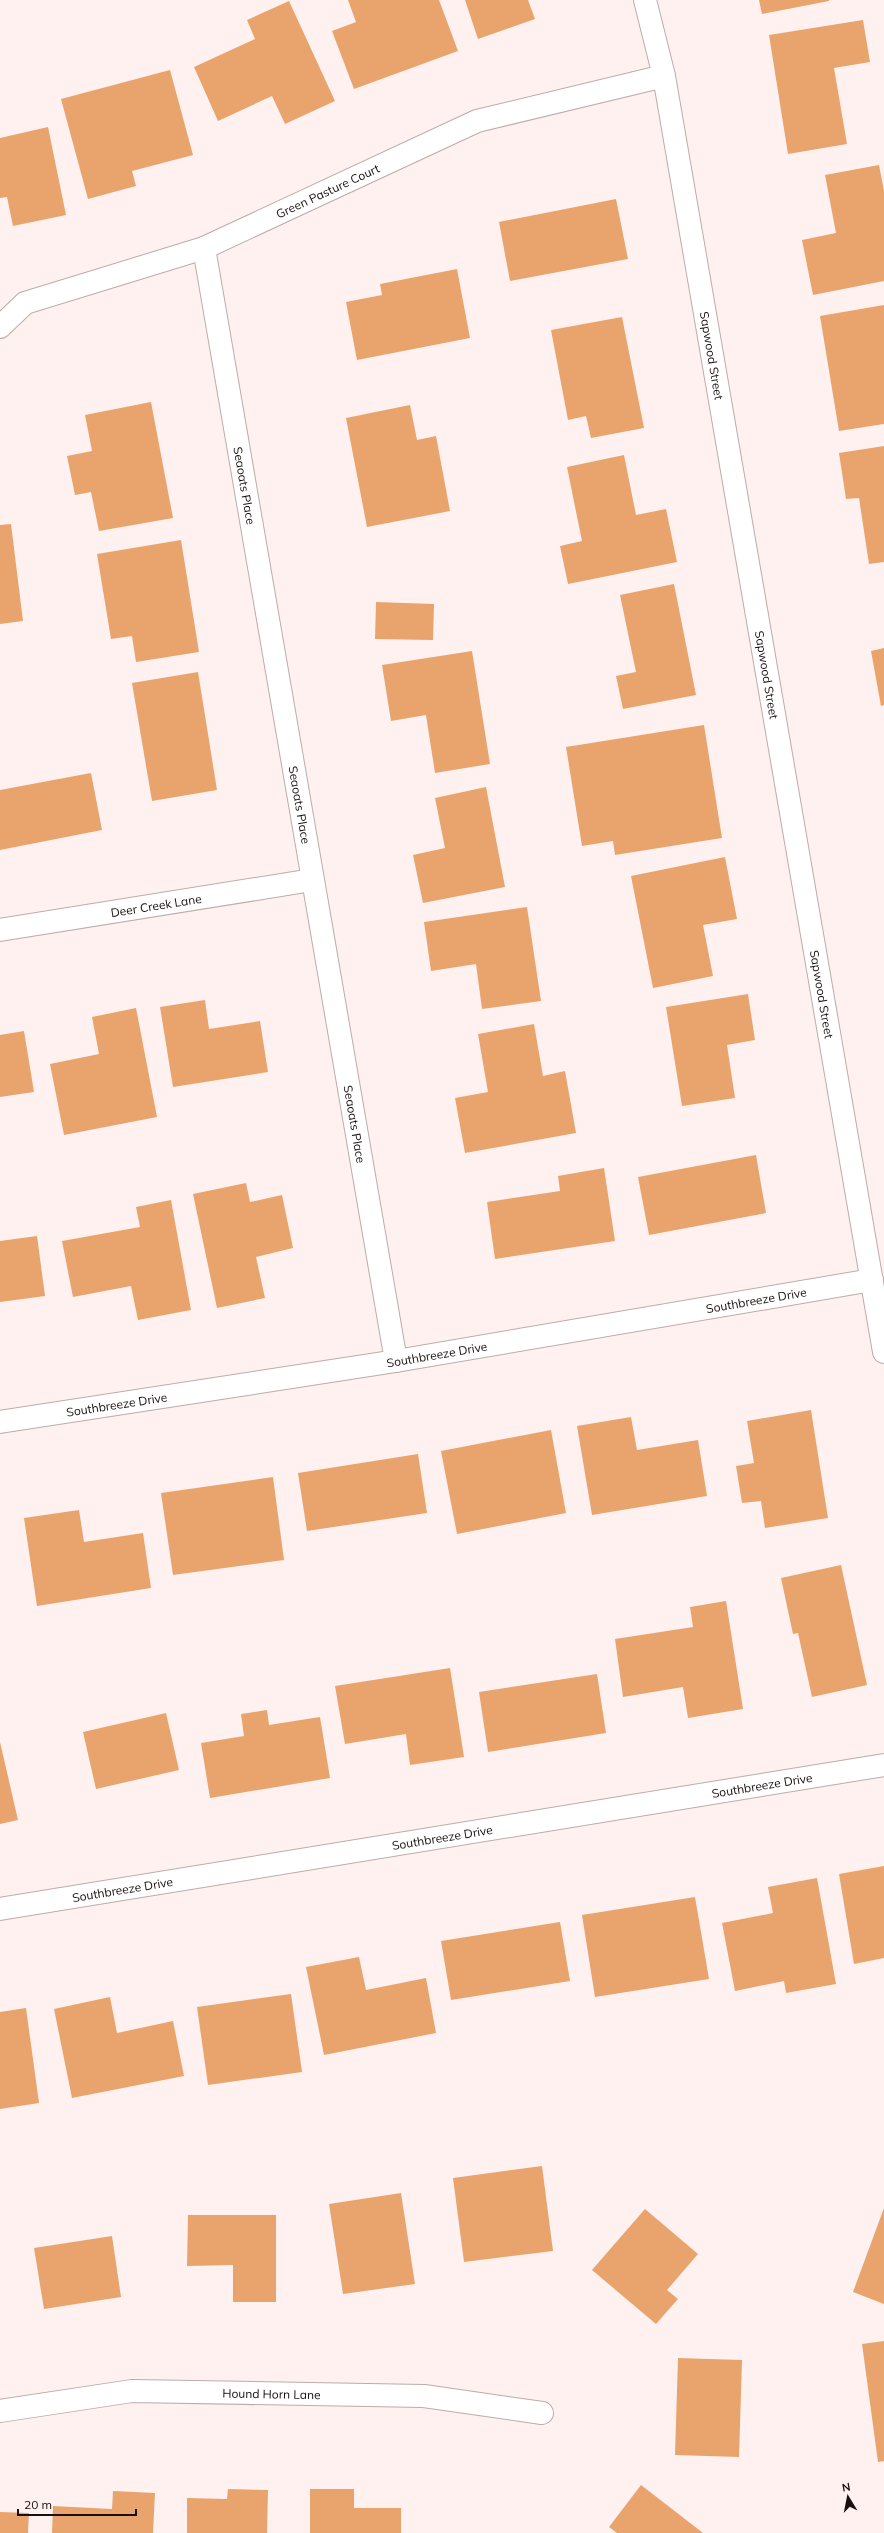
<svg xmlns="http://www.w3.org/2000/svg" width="884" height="2533" viewBox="0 0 884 2533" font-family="Mulish,sans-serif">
<rect width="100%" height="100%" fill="#fff1ef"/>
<g fill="#e9a46d">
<path d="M348,0H439L458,51L354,89L332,31L356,22Z"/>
<path d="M465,0H528L535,19L478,39Z"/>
<path d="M759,0H829V1L762,14Z"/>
<path d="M289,1L335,101L285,124L272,96L218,121L194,67L255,39L247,20Z"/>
<path d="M863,20L870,62L834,68L847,144L788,154L769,35Z"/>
<path d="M170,70L193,155L132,171L136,186L88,199L61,99Z"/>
<path d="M48,127L66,215L13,226L7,197L0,198V138Z"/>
<path d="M879,165L884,191V281L813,295L802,240L836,233L825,175Z"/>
<path d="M616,199L628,259L510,281L499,222Z"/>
<path d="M457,269L470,338L357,360L346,302L382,295L380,284Z"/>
<path d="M884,305V424L839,431L820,316Z"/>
<path d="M622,317L644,428L591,438L586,416L568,420L551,330Z"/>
<path d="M151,402L173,518L99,531L91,492L75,495L67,456L92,451L85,415Z"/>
<path d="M410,405L417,440L436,436L450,511L367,527L346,418Z"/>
<path d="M884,446V562L869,564L859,498L846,499L839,453Z"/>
<path d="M624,455L636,515L666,509L677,562L568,584L560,546L582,541L567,467Z"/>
<path d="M11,524L23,621L0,624V525Z"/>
<path d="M181,540L199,652L136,662L132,636L111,639L97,554Z"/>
<path d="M674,584L696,695L623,709L616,676L636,672L620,595Z"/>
<path d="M376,602L434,604L433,640L375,639Z"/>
<path d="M884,648V705L881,706L871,651Z"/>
<path d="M472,651L490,764L435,773L426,715L391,721L382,665Z"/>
<path d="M198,672L217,790L152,801L132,683Z"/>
<path d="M704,725L722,838L615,855L613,841L582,846L566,747Z"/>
<path d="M91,773L102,830L0,850V790Z"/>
<path d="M486,787L505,887L423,903L413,855L445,848L435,798Z"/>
<path d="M725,857L737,919L703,925L713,976L653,988L631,876Z"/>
<path d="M527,907L541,1001L482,1009L476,964L431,971L424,922Z"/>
<path d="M748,994L755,1040L727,1045L735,1098L682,1106L666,1007Z"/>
<path d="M205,1000L209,1029L260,1021L268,1072L173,1087L160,1007Z"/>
<path d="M136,1008L157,1117L64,1135L50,1064L99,1054L92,1017Z"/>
<path d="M534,1024L543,1076L565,1071L576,1133L465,1153L455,1098L488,1092L478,1034Z"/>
<path d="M24,1031L34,1092L0,1097V1035Z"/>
<path d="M756,1155L766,1213L649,1235L638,1177Z"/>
<path d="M604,1168L615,1241L495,1259L487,1202L560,1191L558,1176Z"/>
<path d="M246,1183L250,1202L282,1195L293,1248L256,1257L265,1298L217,1308L193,1194Z"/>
<path d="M171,1200L191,1310L138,1320L131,1286L73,1297L62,1241L140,1227L136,1207Z"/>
<path d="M37,1236L45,1296L0,1302V1241Z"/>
<path d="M811,1410L828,1518L765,1528L761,1501L742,1503L736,1466L754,1463L747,1421Z"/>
<path d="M631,1417L637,1450L698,1440L707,1496L592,1515L577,1426Z"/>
<path d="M551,1430L566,1513L457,1534L441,1451Z"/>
<path d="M418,1454L427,1513L307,1531L298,1473Z"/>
<path d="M273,1477L284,1560L173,1575L161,1493Z"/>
<path d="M79,1510L84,1542L143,1533L151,1588L37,1606L24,1518Z"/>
<path d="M841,1565L867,1685L812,1697L798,1633L793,1634L781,1578Z"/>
<path d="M726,1601L743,1709L688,1718L683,1687L623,1697L615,1639L693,1627L690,1607Z"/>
<path d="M450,1668L464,1757L410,1765L406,1734L345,1744L335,1686Z"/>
<path d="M597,1674L606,1733L488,1752L479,1692Z"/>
<path d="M267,1710L269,1725L320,1717L330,1778L210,1798L201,1743L244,1736L241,1714Z"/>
<path d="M166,1713L179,1770L96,1789L83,1732Z"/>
<path d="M0,1742L18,1820L0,1824Z"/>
<path d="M884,1866V1958L854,1964L839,1874Z"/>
<path d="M817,1878L836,1984L786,1993L784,1981L735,1991L722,1923L773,1913L768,1887Z"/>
<path d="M695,1897L709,1979L595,1997L582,1915Z"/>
<path d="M560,1922L570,1981L451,2000L441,1941Z"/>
<path d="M359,1957L366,1990L426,1978L436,2033L324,2055L306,1967Z"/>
<path d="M291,1994L302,2072L208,2085L197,2007Z"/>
<path d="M110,1997L117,2033L173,2021L184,2076L72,2098L54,2009Z"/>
<path d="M26,2008L39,2103L0,2109V2012Z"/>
<path d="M542,2166L553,2251L464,2262L453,2178Z"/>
<path d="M401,2193L415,2284L343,2294L329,2204Z"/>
<path d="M884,2208V2304L853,2292Z"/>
<path d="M645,2209L698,2254L667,2290L678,2299L656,2324L592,2270Z"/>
<path d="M188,2215H276V2302H233V2265L187,2266Z"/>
<path d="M112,2236L121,2297L44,2309L34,2248Z"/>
<path d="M884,2341V2461L878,2462L862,2344Z"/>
<path d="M678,2358L742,2360L739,2457L675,2455Z"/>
<path d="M641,2485L703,2533H617L609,2527Z"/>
<path d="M228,2489L268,2490L267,2533H187V2498L227,2499Z"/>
<path d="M310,2489H354V2508H401V2533H310Z"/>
<path d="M113,2491L155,2493L153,2533H52L53,2506L112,2509Z"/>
<path d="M0,2512L29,2513L28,2533H0Z"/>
</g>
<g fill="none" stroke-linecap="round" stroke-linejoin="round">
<g stroke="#bcacaa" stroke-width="24">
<g id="minor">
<path id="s1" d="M645,0L664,76L884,1352"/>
<path id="s2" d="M204,248L396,1361"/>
<path id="s3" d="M0,327L25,303L204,248L477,121L664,76"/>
<path id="s4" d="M0,930L312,880"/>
<path id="s5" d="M0,1422L396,1361L872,1280"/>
<path id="s6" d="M0,1909L884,1765"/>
<path id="s7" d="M0,2411L132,2391L424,2396L542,2413"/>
</g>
</g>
<use href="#minor" stroke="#fff" stroke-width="22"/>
</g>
<g text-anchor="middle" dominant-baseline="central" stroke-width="3" stroke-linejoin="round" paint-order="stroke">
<g font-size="12" fill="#16100f" stroke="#fff1ef">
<text stroke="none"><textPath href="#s3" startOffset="358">Green Pasture Court</textPath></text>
<text stroke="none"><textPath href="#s1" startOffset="362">Sapwood Street</textPath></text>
<text stroke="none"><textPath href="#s2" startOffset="241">Seaoats Place</textPath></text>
<text stroke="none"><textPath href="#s1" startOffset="686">Sapwood Street</textPath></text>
<text stroke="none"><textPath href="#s2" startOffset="565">Seaoats Place</textPath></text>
<text stroke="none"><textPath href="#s4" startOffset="158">Deer Creek Lane</textPath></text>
<text stroke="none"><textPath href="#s1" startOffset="1010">Sapwood Street</textPath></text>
<text stroke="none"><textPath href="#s2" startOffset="889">Seaoats Place</textPath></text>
<text stroke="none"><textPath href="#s5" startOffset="766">Southbreeze Drive</textPath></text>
<text stroke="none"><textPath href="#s5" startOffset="442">Southbreeze Drive</textPath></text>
<text stroke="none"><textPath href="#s5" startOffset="118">Southbreeze Drive</textPath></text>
<text stroke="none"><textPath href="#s6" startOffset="772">Southbreeze Drive</textPath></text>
<text stroke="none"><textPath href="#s6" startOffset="448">Southbreeze Drive</textPath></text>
<text stroke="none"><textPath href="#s6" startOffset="124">Southbreeze Drive</textPath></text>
<text stroke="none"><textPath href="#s7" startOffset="273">Hound Horn Lane</textPath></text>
</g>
</g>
<g transform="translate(848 2497) rotate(350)" stroke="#fff1ef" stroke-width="3" paint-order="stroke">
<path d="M0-3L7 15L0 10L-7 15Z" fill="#16100f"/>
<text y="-6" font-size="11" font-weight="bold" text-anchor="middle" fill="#16100f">N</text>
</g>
<path d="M18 2509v6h118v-6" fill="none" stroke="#16100f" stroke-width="2"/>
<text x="24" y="2509" font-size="12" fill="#16100f" stroke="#fff1ef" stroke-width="3" paint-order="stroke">20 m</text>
</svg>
